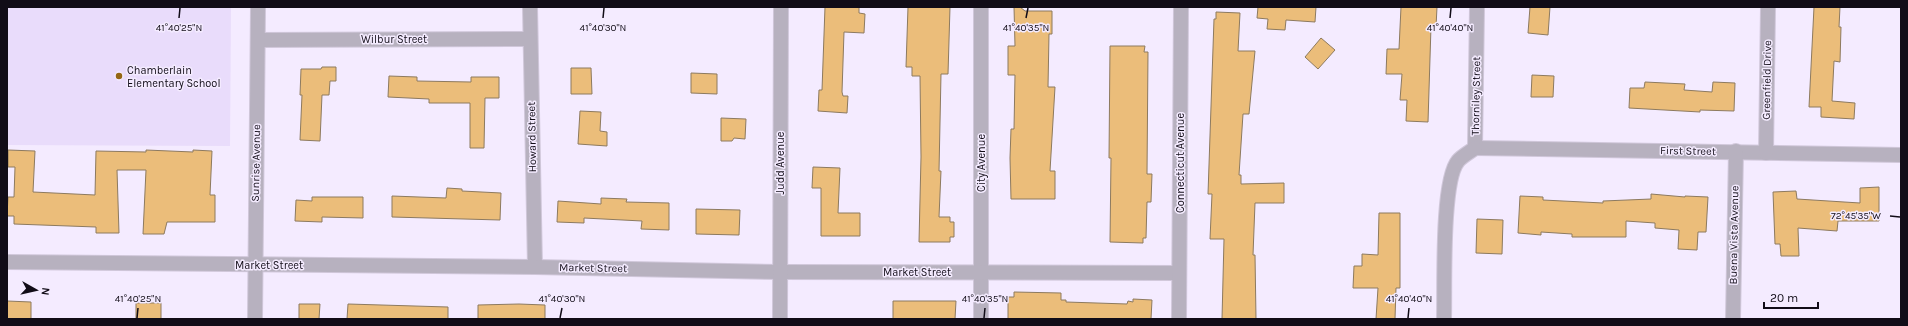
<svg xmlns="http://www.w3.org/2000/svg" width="1908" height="326" viewBox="0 0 1908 326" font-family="Karla,sans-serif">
<rect width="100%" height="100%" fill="#f4ebff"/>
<path fill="#e9dcfb" d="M7,7H231L230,146L7,145Z"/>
<g fill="#ebbd7a" stroke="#8d7a5f">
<path d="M825,7H859V13L865,14L864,33L844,32L842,92L843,96H848L847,113L818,111L819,90H822Z"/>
<path d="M908,7H950L948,74H941L939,171H941L939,217H950V222H954V237H950V242H919L921,157L920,76H912V67H906Z"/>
<path d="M1014,7H1020L1025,11H1052V34H1049L1048,87H1055L1050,171H1055V199H1011L1010,158L1011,129H1014L1015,75H1008V46H1015Z"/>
<path d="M1258,7H1316L1315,22L1286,20L1285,30L1267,29L1268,19L1257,18Z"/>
<path d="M1401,7H1437L1436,27L1431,26L1428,122L1406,121L1407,100H1400L1402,74H1386L1387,49H1399Z"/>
<path d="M1530,7H1550L1548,35L1528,33Z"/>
<path d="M1814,7H1840L1839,27H1841L1840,62L1834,61L1832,101L1855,103L1854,119L1821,117V107H1809Z"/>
<path d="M1216,12L1240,13L1238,51H1255L1249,114H1243L1239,175H1241V184L1284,183V203H1255L1253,255H1255L1256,319H1222L1224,239H1210L1212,194H1208L1214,19H1216Z"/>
<path d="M1321,38L1335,50L1318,69L1305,57Z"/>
<path d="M1110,46H1145L1144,52H1148L1147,174H1152L1151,202H1147L1146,238H1143V243L1110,242L1111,158H1109Z"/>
<path d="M322,67H336V81H330L329,95H322L320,141L300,140L302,95H300L301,69H321Z"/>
<path d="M571,68H591L592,94H571Z"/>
<path d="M691,73L717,74V94L691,93Z"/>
<path d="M1532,75L1554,76L1553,97H1531Z"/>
<path d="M389,76L417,77V81L471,82V77H499V98H485L484,148H470V103H429V99L388,97Z"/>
<path d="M1645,82L1685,84L1684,90L1712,92L1713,82L1735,83L1734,111L1700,110V112L1629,108L1630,88H1644Z"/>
<path d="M580,111L601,112L600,131L607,132V146L578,144Z"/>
<path d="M721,118L746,119L745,139L734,138L732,141H721Z"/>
<path d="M8,150L35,151L33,192L95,195L96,151L146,152V150L193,152V150L212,151L210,195H215V222H167L164,234H143L146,170H117L119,233H96V227L14,224V216H7L8,197H14L15,167H8Z"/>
<path d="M813,167L840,168L838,213H860V236H821V188H812Z"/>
<path d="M1879,187V221H1838L1837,231L1798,228L1799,256H1781L1780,244H1775L1773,192L1796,191L1797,199L1860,203V188Z"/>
<path d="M447,188L462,189V191L501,193L500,220L392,217V196L446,198Z"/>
<path d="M1651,194L1685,197V196L1708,197L1706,232H1698L1697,250L1678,249L1679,230L1655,228V223L1626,221V237H1572V234L1541,232V235L1518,233L1520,196L1543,197V200L1603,203V201L1651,199Z"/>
<path d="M312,197H363V218L322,217V222L295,221L296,200L312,201Z"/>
<path d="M601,198L627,199L626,202L669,203V230L641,229L642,221L584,218V223L557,222L558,201L601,204Z"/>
<path d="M696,209L740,210L739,235L696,234Z"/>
<path d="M1379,213H1400V288H1396L1395,319H1376L1378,288H1353L1354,266H1362V254L1378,255Z"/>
<path d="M1477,219L1503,220L1502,254L1476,253Z"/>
<path d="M1014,292L1061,293V300H1066V302L1127,304L1128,301L1133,302V299L1152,300L1151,319H1008V297H1014Z"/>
<path d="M7,301L31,302V319H7Z"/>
<path d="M893,301H956L955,319H893Z"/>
<rect x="136" y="303" width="25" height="16"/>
<path d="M299,304H320L319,319H299Z"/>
<path d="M348,304L448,307V319H347Z"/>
<path d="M519,304L545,305V319H478V305Z"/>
</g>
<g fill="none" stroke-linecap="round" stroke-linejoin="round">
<g stroke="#d0c7da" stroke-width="16">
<g id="minor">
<path d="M530,7L535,267"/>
<path d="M981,7V319"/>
<path d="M258,40L530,39"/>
<path d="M1475,148L1901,155"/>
<path d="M1475,148L1477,7"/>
<path d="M1766,153L1768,7"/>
<path d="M7,262L535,267L780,272L1179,273"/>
<path d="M255,319L258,7"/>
<path d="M780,319L781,7"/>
<path d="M1179,319L1181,7"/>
<path d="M1444,319C1445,289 1441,181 1458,161C1462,156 1470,152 1475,148"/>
<path d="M1733,319L1736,151"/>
</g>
</g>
<use href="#minor" stroke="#b7b1bf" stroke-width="14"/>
</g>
<path fill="none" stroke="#110c17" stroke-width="1.5" d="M179,18L180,8M603,18L604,8M1026,18L1028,8M1450,18L1451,8M1890,216L1900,217M137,318L138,308M560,318L562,308M984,318L985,308M1408,318L1409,308"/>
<circle fill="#946613" stroke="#f4ebff" stroke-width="1.5" cx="119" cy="76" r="4"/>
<g text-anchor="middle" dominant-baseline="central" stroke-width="3" stroke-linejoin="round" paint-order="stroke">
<g font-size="11" fill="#110c17" stroke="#f4ebff">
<text x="394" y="39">Wilbur Street</text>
<text transform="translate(1767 80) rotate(-89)">Greenfield Drive</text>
<text transform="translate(1476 96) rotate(-89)">Thorniley Street</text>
<text transform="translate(532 137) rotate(-91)">Howard Street</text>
<text transform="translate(1688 151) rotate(1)">First Street</text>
<text transform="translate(256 163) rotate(-89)">Sunrise Avenue</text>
<text transform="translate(780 163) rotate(-90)">Judd Avenue</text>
<text transform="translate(981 163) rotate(-90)">City Avenue</text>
<text transform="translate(1180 163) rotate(-90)">Connecticut Avenue</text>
<text transform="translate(1734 235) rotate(-89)">Buena Vista Avenue</text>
<text x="269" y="265">Market Street</text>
<text transform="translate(593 268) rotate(1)">Market Street</text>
<text x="917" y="272">Market Street</text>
</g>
<g font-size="11" fill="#110c17" stroke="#f4ebff" text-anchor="start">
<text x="127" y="70">Chamberlain<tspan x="127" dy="13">Elementary School</tspan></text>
</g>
</g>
<g font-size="10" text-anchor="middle" fill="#110c17" stroke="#f4ebff" stroke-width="3" stroke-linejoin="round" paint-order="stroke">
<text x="179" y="31">41°40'25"N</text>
<text x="603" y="31">41°40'30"N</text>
<text x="1026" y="31">41°40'35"N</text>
<text x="1450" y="31">41°40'40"N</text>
<text x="1856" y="219">72°45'35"W</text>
<text x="138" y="302">41°40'25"N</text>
<text x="562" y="302">41°40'30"N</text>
<text x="985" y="302">41°40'35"N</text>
<text x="1409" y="302">41°40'40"N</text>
</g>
<rect width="1908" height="326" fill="none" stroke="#110c17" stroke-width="16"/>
<g transform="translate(36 290) rotate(98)" stroke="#f4ebff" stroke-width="3" paint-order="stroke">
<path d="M0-3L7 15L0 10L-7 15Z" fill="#110c17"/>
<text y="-6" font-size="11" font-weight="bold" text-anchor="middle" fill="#110c17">N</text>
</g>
<path d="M1764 302v6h54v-6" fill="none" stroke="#110c17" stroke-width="2"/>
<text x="1770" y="302" font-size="12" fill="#110c17" stroke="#f4ebff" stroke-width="3" paint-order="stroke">20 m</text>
</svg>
